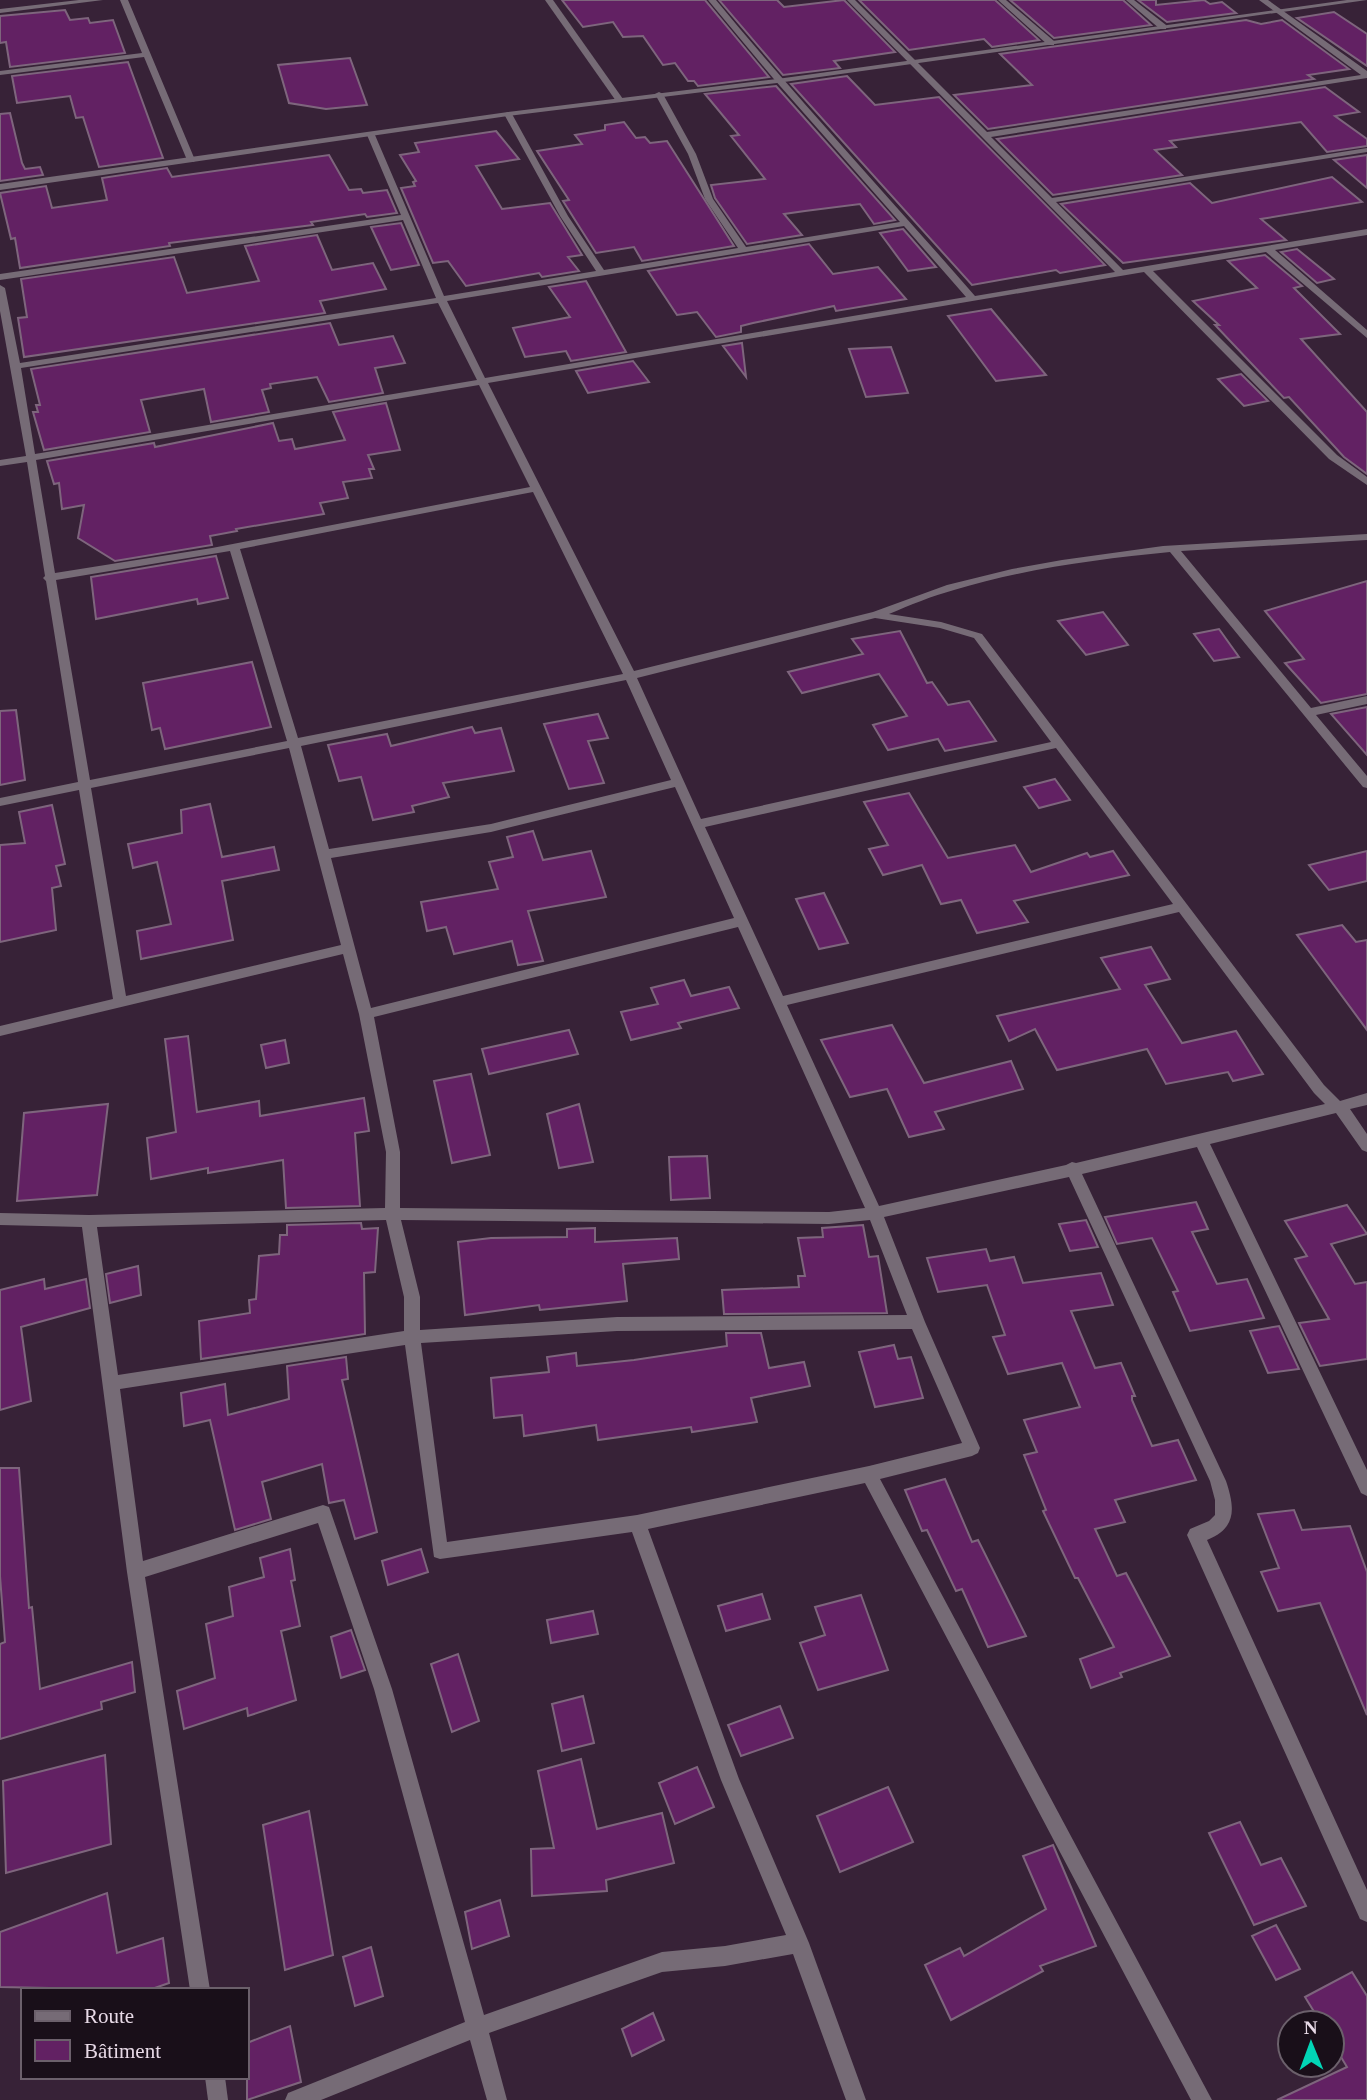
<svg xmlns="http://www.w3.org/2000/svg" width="1367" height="2100" viewBox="0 0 1367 2100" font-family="'Times New Roman',serif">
<rect width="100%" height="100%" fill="#372237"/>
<g fill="#622163" stroke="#7e657d" stroke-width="2">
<path d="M562,0H705L769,77L698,86L694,81H688L675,63L663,65L643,36L623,37L613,22L583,27Z"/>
<path d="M719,0H777L784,7L844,0L895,52L834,61L840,68L783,75Z"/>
<path d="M859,0H995L1039,40L992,47L984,39L909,50Z"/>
<path d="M1010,0H1123L1151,25L1054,38Z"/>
<path d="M1138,0H1156V5L1204,0L1210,4L1222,2L1236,13L1167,22Z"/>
<path d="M65,10L70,20L88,18L90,23L113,20L125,53L10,67L6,42L0,43V16Z"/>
<path d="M1334,12L1367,34V66L1297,18Z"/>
<path d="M1246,20L1261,24L1282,20L1349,69L1308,75L1314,79L988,129L954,95L1032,85L1000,54Z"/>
<path d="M350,58L367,105L326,109L289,103L278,65Z"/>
<path d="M128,62L163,158L99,167L83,117L76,118L70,96L17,103L12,76Z"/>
<path d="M847,76L875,105L939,97L1105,265L1060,273L1056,270L972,285L791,84Z"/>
<path d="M776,86L895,220L874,224L860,204L805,211L784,214L802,235L747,244L715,198L711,185L765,179L731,136L739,135L705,94Z"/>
<path d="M1325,87L1359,112L1335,116L1367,139V146L1327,152L1301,122L1170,141L1176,147L1155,150L1182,175L1053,195L997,139Z"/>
<path d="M10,113L22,163L25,169L40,167L43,175L0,181V114Z"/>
<path d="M624,122L636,138L645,137L650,143L667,141L734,246L642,261L634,247L596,253L563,201L569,200L537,151L582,144L575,135L605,130V125Z"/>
<path d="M496,131L519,159L476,166L502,209L550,203L582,255L568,257L579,271L542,277L539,273L466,286L448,261L433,263L401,188L415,186L413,182L416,181L400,155L419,152L415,143Z"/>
<path d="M329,155L349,190L361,189L363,193L387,190L397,213L367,217L365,214L311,222L313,225L169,243L170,246L20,268L15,238L11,239L0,193L46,186L52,208L107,200L102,178L167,168L172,177Z"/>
<path d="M1367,155V188L1334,160Z"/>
<path d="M1332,177L1362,202L1261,219L1286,240L1123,263L1061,204L1190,183L1212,203Z"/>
<path d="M401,223L419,265L391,270L371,227Z"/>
<path d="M903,229L936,267L908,271L880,233Z"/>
<path d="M317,235L332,270L373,263L386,289L320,301L325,313L24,357L18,318L27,317L21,279L174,257L187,293L259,281L245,246Z"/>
<path d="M809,244L833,274L878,267L906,299L836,311L834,306L753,323L741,326V332L716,337L697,312L677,315L648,271Z"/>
<path d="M1297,249L1334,279L1317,283L1281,252Z"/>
<path d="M1265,255L1302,286L1294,288L1340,334L1301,339L1367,412V474L1344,457L1289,397L1284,398L1215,325H1219L1193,301L1257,288L1228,261Z"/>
<path d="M586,281L626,352L571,361L566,351L525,357L513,328L570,317L549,287Z"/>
<path d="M991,309L1046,375L996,381L948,316Z"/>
<path d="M330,323L339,345L393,336L405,363L375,368L383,393L329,402L317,377L270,384L271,388L262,390L269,412L211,422L204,389L141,400L150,432L44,450L33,412H38L36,405H40L31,369Z"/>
<path d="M742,343L746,377L723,346Z"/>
<path d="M891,347L908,393L866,397L849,349Z"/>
<path d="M633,361L649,382L588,393L576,371Z"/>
<path d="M1241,374L1268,401L1244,406L1218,379Z"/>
<path d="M386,403L400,450L368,455L374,469H369L372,478L343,482L348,498L320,503L324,514L236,529L237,531L210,536L212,545L115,561L78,538L84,505L62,509L59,483L54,484L47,461L154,443L155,447L273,423L279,441L292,439L295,449L345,440L333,412Z"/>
<path d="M216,556L228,598L198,604L197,599L96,619L91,577Z"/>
<path d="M1367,581V694L1321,703L1285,663L1304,659L1265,611Z"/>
<path d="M1103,612L1128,645L1086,655L1058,621Z"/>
<path d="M1219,629L1239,657L1214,661L1194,634Z"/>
<path d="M900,631L927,683L932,682L948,705L969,701L996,741L945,751L938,739L888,750L873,725L907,716L879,674L802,693L788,672L863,654L852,639Z"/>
<path d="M252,662L271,727L165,749L160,728L152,730L143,683Z"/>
<path d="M1367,707V755L1331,714Z"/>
<path d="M16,710L25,780L0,785V711Z"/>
<path d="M598,714L608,738L588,741L604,783L569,789L544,724Z"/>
<path d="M472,727L475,733L501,728L514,771L443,783L449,797L412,806L414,812L373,820L361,777L339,781L328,745L387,734L391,746Z"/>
<path d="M1055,779L1070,800L1039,808L1024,787Z"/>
<path d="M909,793L948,858L1015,845L1031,872L1087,853L1090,857L1113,851L1129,875L1014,901L1028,922L977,933L961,900L941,904L922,865L883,875L869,849L888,845L864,802Z"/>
<path d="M210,804L222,857L274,847L279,870L222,881L233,940L141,959L137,931L171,924L157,862L133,868L128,844L182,833L181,810Z"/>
<path d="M52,805L65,864L56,866L61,886L52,888L56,930L0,942V845L25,843L19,812Z"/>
<path d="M533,831L543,860L591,851L606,897L528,911L543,961L518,965L512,941L454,954L446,927L427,931L421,902L498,889L489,862L513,857L507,837Z"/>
<path d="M1367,851V881L1329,890L1309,865Z"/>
<path d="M824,893L848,943L819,949L796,899Z"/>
<path d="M1342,925L1356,942L1367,940V1030L1297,935Z"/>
<path d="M1151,947L1170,979L1145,985L1182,1043L1236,1031L1263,1074L1233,1081L1228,1072L1166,1084L1147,1049L1057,1070L1035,1029L1009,1041L997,1016L1120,989L1101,958Z"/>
<path d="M684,980L691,996L729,987L739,1008L678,1023L681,1028L631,1040L621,1012L658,1004L651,988Z"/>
<path d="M892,1025L924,1083L1011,1061L1023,1089L935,1112L944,1129L909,1137L887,1089L850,1097L821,1040Z"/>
<path d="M569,1030L578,1054L489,1074L482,1049Z"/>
<path d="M188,1036L197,1112L259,1101L260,1116L364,1098L369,1131L355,1133L360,1206L286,1208L283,1160L208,1173V1168L151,1179L147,1138L176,1132L165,1039Z"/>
<path d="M285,1040L289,1063L266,1068L261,1045Z"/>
<path d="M471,1074L490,1155L452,1163L434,1081Z"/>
<path d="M108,1104L97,1195L17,1201L24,1113Z"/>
<path d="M579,1104L593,1162L559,1168L547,1114Z"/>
<path d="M707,1156L710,1198L671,1200L669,1157Z"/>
<path d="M1196,1202L1208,1229L1192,1232L1217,1284L1247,1279L1264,1318L1190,1331L1173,1292L1178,1291L1152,1238L1117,1244L1105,1217Z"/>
<path d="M1347,1205L1367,1234L1331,1244L1355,1284L1367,1282V1359L1320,1366L1299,1323L1329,1319L1295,1259L1307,1256L1285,1221Z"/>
<path d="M1086,1220L1098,1247L1070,1251L1059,1224Z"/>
<path d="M361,1223L362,1229L378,1228L375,1272L364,1273L365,1334L201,1359L199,1321L250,1313L249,1300L256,1299L259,1256L279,1254L280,1235H287V1225Z"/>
<path d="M863,1225L869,1257L878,1256L887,1313L724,1314L722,1290L799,1287L798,1276H805L798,1238L823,1237L822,1228Z"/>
<path d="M595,1228V1242L677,1238L679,1259L623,1264L627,1301L540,1310L539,1305L465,1315L458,1242L491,1238L567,1237V1229Z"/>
<path d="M986,1249L990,1261L1014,1257L1023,1283L1101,1273L1113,1305L1071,1311L1095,1368L1121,1363L1135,1396H1132V1400L1152,1446L1178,1440L1196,1480L1115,1500L1125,1522L1095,1529L1117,1576L1126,1573L1170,1656L1120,1673L1122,1677L1091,1688L1080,1659L1114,1647L1078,1578H1075L1043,1511L1046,1510L1024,1455L1037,1452L1024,1420L1080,1407L1062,1363L1008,1374L993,1337L1005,1335L987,1285L938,1292L927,1258Z"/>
<path d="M138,1266L141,1295L110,1303L106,1274Z"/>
<path d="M44,1279L45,1289L86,1279L90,1308L21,1327L31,1401L0,1410V1290Z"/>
<path d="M1279,1326L1299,1369L1268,1373L1250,1331Z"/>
<path d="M726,1333H761L769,1368L804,1362L810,1386L751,1398L757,1422L692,1432L691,1427L598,1440L596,1425L524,1436L522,1415L494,1418L491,1378L549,1372L547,1357L576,1353L577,1366L634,1360L727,1346Z"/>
<path d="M894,1345L898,1359L911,1357L923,1398L875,1407L859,1352Z"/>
<path d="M346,1357L348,1379L342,1380L377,1532L355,1539L344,1500L329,1503L322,1464L262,1482L271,1519L235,1530L210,1420L184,1426L181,1393L225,1384L228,1415L289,1399L287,1366Z"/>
<path d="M0,1468H19L29,1608L32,1607L40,1689L132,1662L135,1692L101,1702L102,1709L0,1739V1644L5,1642L0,1576Z"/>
<path d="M945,1479L972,1542L978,1540L1026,1636L988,1647L962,1589L956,1591L927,1530L922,1531L905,1490Z"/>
<path d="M1294,1510L1302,1530L1350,1526L1367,1572V1715L1320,1603L1278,1611L1261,1572L1279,1568L1258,1514Z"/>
<path d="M290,1549L295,1580L291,1581L300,1626L281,1631L296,1700L248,1716L247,1708L184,1729L177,1691L215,1678L206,1624L233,1616L229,1587L264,1577L260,1558Z"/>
<path d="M421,1549L428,1572L388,1585L382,1561Z"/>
<path d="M762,1594L770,1619L726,1631L718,1606Z"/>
<path d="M861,1595L888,1670L818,1690L800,1643L825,1635L815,1607Z"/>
<path d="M593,1611L598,1634L551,1643L547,1620Z"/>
<path d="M351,1630L365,1670L341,1678L331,1637Z"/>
<path d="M458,1654L479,1721L452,1732L431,1664Z"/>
<path d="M583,1696L594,1743L562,1751L552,1704Z"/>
<path d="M780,1706L793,1738L741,1756L728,1725Z"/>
<path d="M105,1755L111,1844L6,1873L3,1781Z"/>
<path d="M581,1759L597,1829L662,1813L674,1863L606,1880L607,1891L532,1896L531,1849L554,1848L538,1771Z"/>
<path d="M697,1767L714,1807L675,1824L659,1783Z"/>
<path d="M888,1787L913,1842L840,1872L817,1816Z"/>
<path d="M309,1811L333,1955L285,1970L263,1825Z"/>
<path d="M1240,1822L1261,1865L1281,1858L1306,1906L1254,1925L1209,1833Z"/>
<path d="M1053,1845L1096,1946L1040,1966L1043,1971L951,2020L925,1965L960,1948L964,1956L1046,1909L1023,1856Z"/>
<path d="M107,1893L117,1953L163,1938L169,1983L149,1990L0,1987V1932Z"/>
<path d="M500,1900L509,1936L472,1949L465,1912Z"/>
<path d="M1276,1925L1300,1969L1276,1980L1252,1936Z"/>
<path d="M371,1947L383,1996L355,2006L343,1957Z"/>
<path d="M1352,1972L1367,1996V2100H1277L1347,2067L1332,2042V2023H1321L1305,1997Z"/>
<path d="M653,2013L664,2040L632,2056L622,2029Z"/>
<path d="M290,2026L301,2082L247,2100V2043Z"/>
</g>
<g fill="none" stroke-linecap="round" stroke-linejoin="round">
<g fill="#766b76" fill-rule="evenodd">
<path d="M79,0H103L0,13V9Z"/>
<path d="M120,0H128L195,160L194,162L187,160L144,57L0,75V71L142,53Z"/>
<path d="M545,0H553L623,99L622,101H616Z"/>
<path d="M708,0H716C800,102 889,197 975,296L1115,272L847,0H855L987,132L1361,75L1259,0H1268L1367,71V78L991,137L1052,198L1367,148V152L1056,202L1123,270L1367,229V235L1275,250L1367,330V338L1266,252L1153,271L1337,455L1367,477V485L1329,459L1144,272L488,383L634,671L873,612L947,585L1012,569L1062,560L1163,546L1367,534V540L1181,551L1311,708L1367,696V704L1316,715L1367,776V788L1363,787L1170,552C1098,559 1023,569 954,590C932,596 910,605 889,614L941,622L982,634L1324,1085L1340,1101L1367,1093V1105L1350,1109L1367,1134V1152L1362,1150L1336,1113L1210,1144L1367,1470V1496L1361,1493L1197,1147L1082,1174L1226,1481C1235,1508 1237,1528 1207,1540L1367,1890V1922L1360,1919L1187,1535L1190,1529L1209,1521L1215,1515V1500L1210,1481L1069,1177L884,1217L925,1322L980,1448L978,1453L972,1456L880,1479L1212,2100H1191L865,1483L648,1529L739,1779L809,1943L866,2100H846L793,1954L725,1966L662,1972L489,2033L507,2100H487L470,2040L321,2100H285L288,2093L465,2022L374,1689L318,1523L145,1577L210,1990H190L127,1572L82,1227L0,1225V1213L89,1215L385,1208L386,1152L359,1014L343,954L0,1036V1026L113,999L79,790L0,806V798L78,782L46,581L43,578L45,576L27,462L0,466V460L26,456L0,311V285L5,288L20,363L436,298L403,220L0,280V274L401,215L367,135L371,133L375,135L444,296L596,271L560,216L504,114L508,112L512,114L568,216L604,270L738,248L705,199L688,154L655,94L659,92L663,94L696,154L713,199L746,247L900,222L773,78ZM904,226L966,297L485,378L447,301ZM438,303L477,380L35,454L21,368ZM479,385L530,487L212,548L55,573L36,460ZM533,492L623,674L298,738L240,549ZM230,551L287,741L90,780L56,580ZM875,618L940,628L974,638L1051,742L701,819L637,678ZM626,680L671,780L491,824L329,849L301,746ZM289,748L341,945L126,996L91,788ZM1056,748L1173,904L783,996L705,827ZM675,787L734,918L371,1008L331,858L491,832ZM1179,912L1314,1093L1325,1104L1076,1163L1072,1162L1066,1165L879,1206L787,1005ZM738,927L865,1208L829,1212L400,1208V1152L374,1017ZM386,1220L404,1297V1331L118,1375L97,1227ZM401,1220L829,1224L870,1220L907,1315L617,1317L420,1330V1297ZM912,1329L962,1443L869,1466L637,1515L447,1542L421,1343L617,1331ZM405,1345L434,1557L440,1559L632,1532L721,1780L786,1935L725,1946L662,1952L484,2015L392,1689L329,1507L323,1505L143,1561L120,1389Z"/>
<path d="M998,0H1006L1054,41V45H1048Z"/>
<path d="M1126,0H1134L1166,25V29H1160Z"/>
<path d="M205,2077H225L228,2100H208Z"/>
</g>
<path fill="#766b76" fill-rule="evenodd" d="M1347,0H1367L777,83L508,116L0,190V184L508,112L777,79Z"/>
</g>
<rect x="21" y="1988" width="228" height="91" fill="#190f19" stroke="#6b606b" stroke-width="2"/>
<rect x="35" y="2011" width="35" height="10" fill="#766b76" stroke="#6b606b" stroke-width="2"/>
<text x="84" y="2023" font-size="21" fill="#e7d9e6">Route</text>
<rect x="35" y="2040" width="35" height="21" fill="#622163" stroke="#6b606b" stroke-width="2"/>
<text x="84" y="2058" font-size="21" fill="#e7d9e6">Bâtiment</text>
<g transform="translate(1311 2044) rotate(359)"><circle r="33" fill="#190f19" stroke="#6b606b" stroke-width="2"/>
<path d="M0-5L12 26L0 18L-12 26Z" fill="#02d5b6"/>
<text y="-10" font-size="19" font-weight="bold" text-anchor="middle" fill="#e7d9e6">N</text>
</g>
</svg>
